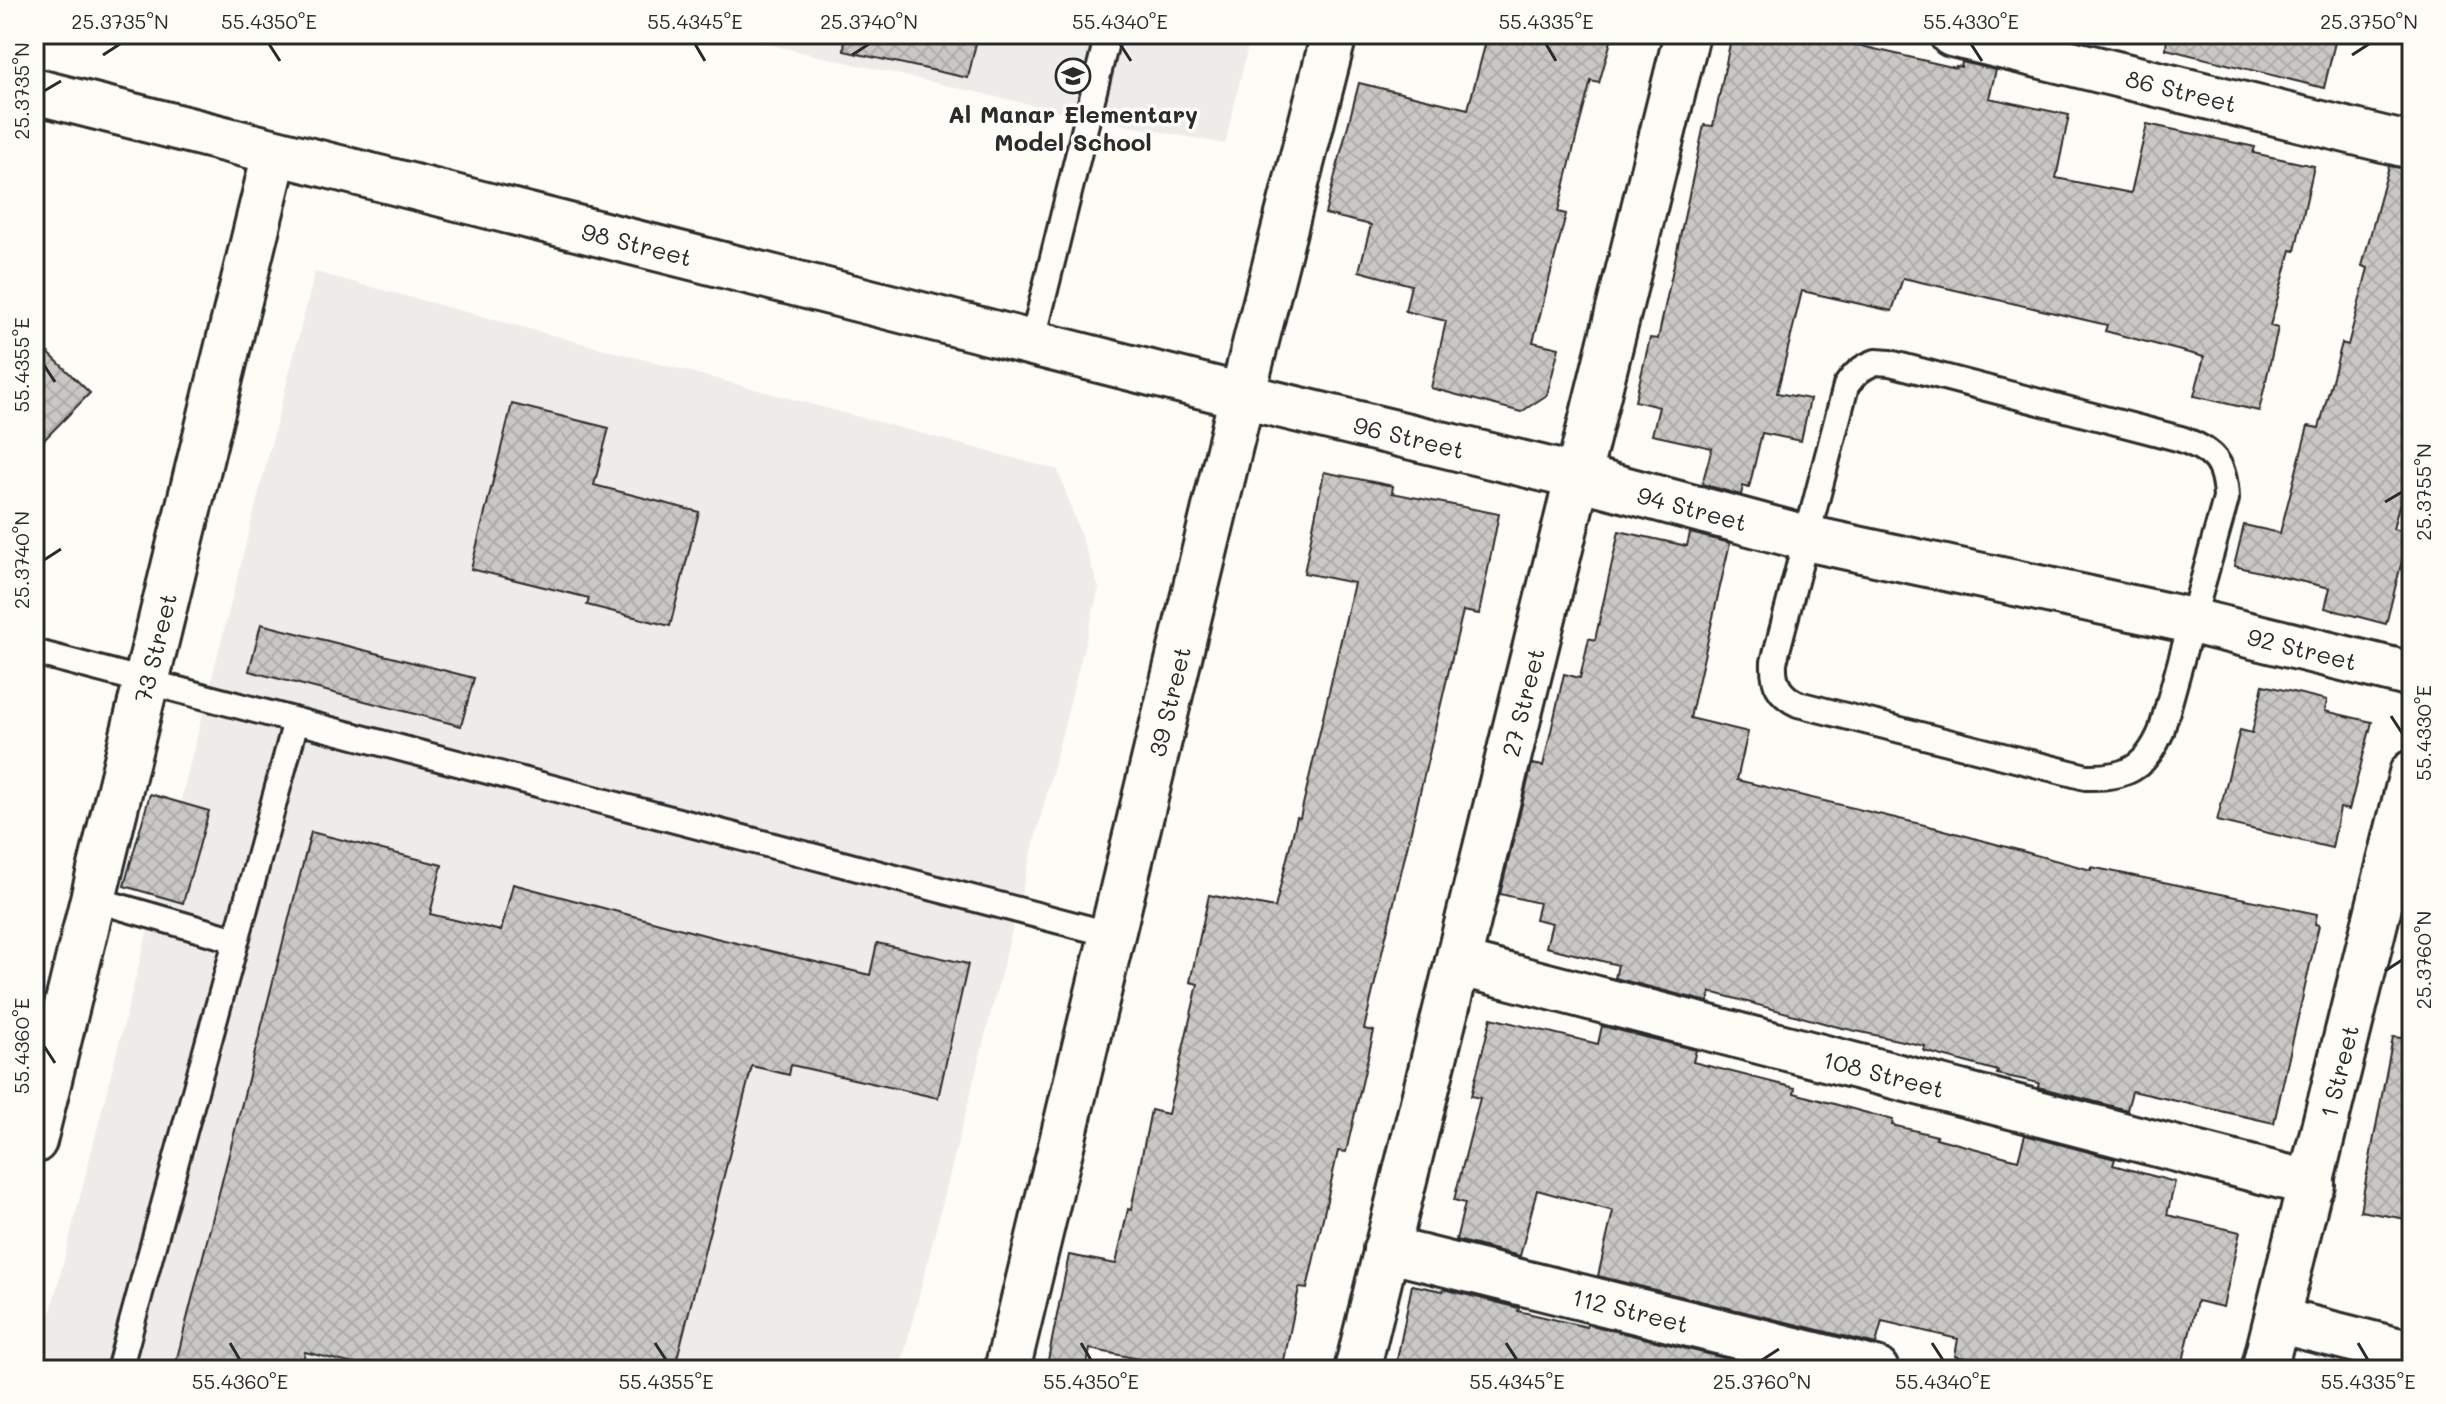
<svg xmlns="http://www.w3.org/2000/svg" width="2446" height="1404" viewBox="0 0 2446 1404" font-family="Mali,sans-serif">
<defs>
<pattern id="building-cross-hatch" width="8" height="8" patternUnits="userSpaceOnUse" patternTransform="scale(2)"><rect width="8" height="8" fill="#c9c8c4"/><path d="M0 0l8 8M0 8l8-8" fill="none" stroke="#adaca9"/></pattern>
</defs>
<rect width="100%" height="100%" fill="#fdfcf7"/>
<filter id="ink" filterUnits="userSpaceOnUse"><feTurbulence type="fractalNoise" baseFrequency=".0125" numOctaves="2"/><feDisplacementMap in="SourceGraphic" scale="16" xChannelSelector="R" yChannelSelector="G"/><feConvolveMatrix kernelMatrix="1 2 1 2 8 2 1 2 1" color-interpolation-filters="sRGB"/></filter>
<g filter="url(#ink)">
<g fill="#edece8">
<path d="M724,34H1251L1225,144L1088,118Z"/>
<path d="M315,272L1058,470L1099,588L900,1370H36Z"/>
</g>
<g fill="url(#building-cross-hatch)" stroke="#2b2b2b" stroke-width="2">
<path d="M845,34H978L968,78L844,51Z"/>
<path d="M1488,34H1613L1599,83L1591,81L1579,126L1558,212L1566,214L1533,342L1559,348L1547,395L1521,412L1431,388L1446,321L1405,311L1411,285L1359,271L1371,225L1325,214L1359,83L1468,109Z"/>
<path d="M1732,34H1810L1956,68V66L1961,67L1962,62L1996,70L1989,98L2069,115L2056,178L2131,193L2147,124L2255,147L2253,153L2314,166L2295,251L2291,250L2270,326L2278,328L2259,411L2194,396L2204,357L2105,331L2107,325L1903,278L1892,311L1802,291L1777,393L1810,399L1801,441L1762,433L1749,488L1743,486L1741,495L1702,484L1712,448L1652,435L1659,407L1635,401L1650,338L1658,339L1704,125L1713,126Z"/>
<path d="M2167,34H2337L2324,88L2166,49Z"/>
<path d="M2389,166L2412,170V455L2393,529L2409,533L2386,624L2325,608L2330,588L2234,566L2244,525L2280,533L2308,426L2319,428L2342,343L2348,345L2368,268L2362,266Z"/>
<path d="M34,339L90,393L34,450Z"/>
<path d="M512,404L609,428L594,485L699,512L670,626L587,605L589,598L471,569Z"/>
<path d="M1324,472L1393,486L1392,493L1499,514L1479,614L1463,611L1364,1029L1374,1031L1346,1152L1338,1151L1307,1289L1299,1288L1282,1370H1192L1090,1349L1086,1370H1046L1069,1255L1116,1264L1128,1209L1131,1210L1151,1110L1168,1114L1198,984L1190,982L1209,895L1275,908L1297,817L1300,818L1354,583L1304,573Z"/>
<path d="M1619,531L1687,546L1690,533L1730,543L1690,718L1748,732L1737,780L1937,828L2091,870V867L2317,914L2315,924L2319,925L2274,1123L2132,1091L2127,1110L2038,1087L2039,1083L1997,1074L1998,1071L1924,1051L1925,1046L1838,1027L1711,992L1708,1002L1615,978L1618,965L1546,947L1552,923L1535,919L1539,903L1500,894L1532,764L1543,766L1564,674L1580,678L1589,638L1595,640Z"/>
<path d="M261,624L474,678L461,726L249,671Z"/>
<path d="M2263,685L2327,700L2325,711L2372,722L2349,810L2340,808L2332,848L2217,821L2240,730L2252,733Z"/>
<path d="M150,794L209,811L183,903L124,886Z"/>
<path d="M311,832L442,865L430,914L501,931L513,884L716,938L870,975L877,943L968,964L938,1098L791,1065L789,1075L752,1066L674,1370H377L305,1352L301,1370H174Z"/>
<path d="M1491,1018L1598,1044L1602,1026L1696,1050L1693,1062L1795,1088L1794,1093L1893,1120L1892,1125L1937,1136L1936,1138L2018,1160L2025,1135L2115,1159L2113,1165L2175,1182L2167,1215L2240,1232L2223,1307L2197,1301L2181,1370H2018L1955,1356L1958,1339L1882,1321L1876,1344L1598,1276L1613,1211L1537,1190L1520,1256L1456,1240L1465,1203L1454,1200L1480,1098L1471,1096Z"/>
<path d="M2393,1037L2412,1039V1220L2360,1211Z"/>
<path d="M1412,1285L1443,1291L1444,1289L1519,1308L1518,1311L1587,1327V1324L1772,1370H1395Z"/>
</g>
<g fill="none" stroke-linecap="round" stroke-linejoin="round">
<g stroke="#2b2b2b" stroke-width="30">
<g id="service">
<path d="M1032,343L1108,34"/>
<path d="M1876,362L1890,363L2181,439C2215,451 2225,464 2226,499L2161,732C2145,769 2125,778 2086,777L1798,704C1779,695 1773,683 1774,662L1846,386C1855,373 1862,367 1876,362Z"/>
<path d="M34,652L1113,935"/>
<path d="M93,899L236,940"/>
<path d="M119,1370L296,721"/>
</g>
</g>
<g stroke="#2b2b2b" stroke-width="50">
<g id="minor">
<path id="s1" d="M1952,34L2412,146"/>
<path id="s2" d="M34,91L1242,396L1578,477L1806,538L2192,621L2412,675"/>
<path id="s3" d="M1458,963L2312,1184"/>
<path id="s4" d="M34,1141L275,153"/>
<path id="s5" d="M1386,1249L1876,1370"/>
<path d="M2277,1320L2412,1354"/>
<path id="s6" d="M1007,1370L1242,396L1334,34"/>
<path id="s7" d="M1357,1370L1687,34"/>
<path id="s8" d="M2264,1370L2412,773"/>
</g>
</g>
<use href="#service" stroke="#fdfcf7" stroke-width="24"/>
<use href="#minor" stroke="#fdfcf7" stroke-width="44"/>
</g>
</g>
<path fill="none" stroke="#2b2b2b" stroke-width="3" d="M269,44L280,61M695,44L705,61M1120,44L1131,61M1546,44L1556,61M1971,44L1982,61M103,55L120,44M852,55L869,44M2352,55L2369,44M44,91L61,81M44,365L55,382M2385,502L2402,492M44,560L61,549M2391,716L2402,733M2385,971L2402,960M44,1046L55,1063M230,1343L240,1360M655,1343L666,1360M1081,1343L1091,1360M1506,1343L1517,1360M1932,1343L1943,1360M2358,1343L2368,1360M1762,1360L1779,1349"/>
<defs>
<g id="school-ring" transform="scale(1.8)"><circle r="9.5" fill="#fdfcf7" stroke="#2b2b2b" stroke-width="1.5"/><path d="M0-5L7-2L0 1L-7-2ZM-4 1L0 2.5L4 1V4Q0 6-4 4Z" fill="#2b2b2b"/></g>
</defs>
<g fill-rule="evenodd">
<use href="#school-ring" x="1073" y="76"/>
</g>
<g text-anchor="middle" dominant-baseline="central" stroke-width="7" stroke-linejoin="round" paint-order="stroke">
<g font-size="24" fill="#2b2b2b" stroke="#fdfcf7">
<text stroke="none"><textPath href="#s1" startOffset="236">86 Street</textPath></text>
<text stroke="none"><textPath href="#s2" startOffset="622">98 Street</textPath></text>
<text stroke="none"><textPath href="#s2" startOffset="1418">96 Street</textPath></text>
<text stroke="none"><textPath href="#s2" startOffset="1710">94 Street</textPath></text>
<text stroke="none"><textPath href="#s4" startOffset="508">73 Street</textPath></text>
<text stroke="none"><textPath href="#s2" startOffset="2336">92 Street</textPath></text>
<text stroke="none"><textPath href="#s6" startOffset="688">39 Street</textPath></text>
<text stroke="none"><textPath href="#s7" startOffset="688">27 Street</textPath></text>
<text stroke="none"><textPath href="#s8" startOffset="308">1 Street</textPath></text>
<text stroke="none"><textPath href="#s3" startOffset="440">108 Street</textPath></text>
<text stroke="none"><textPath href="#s5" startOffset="252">112 Street</textPath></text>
</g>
<g font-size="24" font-weight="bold" fill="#2b2b2b" stroke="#fdfcf7">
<text x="1073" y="113">Al Manar Elementary<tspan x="1073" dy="28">Model School</tspan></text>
</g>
</g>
<rect width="2446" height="1404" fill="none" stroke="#fdfcf7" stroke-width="88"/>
<rect x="44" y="44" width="2358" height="1316" fill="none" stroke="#2b2b2b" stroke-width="3"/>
<g font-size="20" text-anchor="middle" fill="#2b2b2b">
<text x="120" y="29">25.3735°N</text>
<text x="269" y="29">55.4350°E</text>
<text x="695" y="29">55.4345°E</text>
<text x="869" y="29">25.3740°N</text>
<text x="1120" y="29">55.4340°E</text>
<text x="1546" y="29">55.4335°E</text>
<text x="1971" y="29">55.4330°E</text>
<text x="2369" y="29">25.3750°N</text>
<text transform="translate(22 91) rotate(-90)" y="7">25.3735°N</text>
<text transform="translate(22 365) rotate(-90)" y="7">55.4355°E</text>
<text transform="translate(2424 492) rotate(-90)" y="7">25.3755°N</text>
<text transform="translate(22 560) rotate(-90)" y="7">25.3740°N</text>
<text transform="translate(2424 733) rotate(-90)" y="7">55.4330°E</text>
<text transform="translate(2424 960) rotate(-90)" y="7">25.3760°N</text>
<text transform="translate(22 1046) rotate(-90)" y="7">55.4360°E</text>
<text x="240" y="1389">55.4360°E</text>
<text x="666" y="1389">55.4355°E</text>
<text x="1091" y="1389">55.4350°E</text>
<text x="1517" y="1389">55.4345°E</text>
<text x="1762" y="1389">25.3760°N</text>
<text x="1943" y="1389">55.4340°E</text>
<text x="2368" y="1389">55.4335°E</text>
</g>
</svg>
